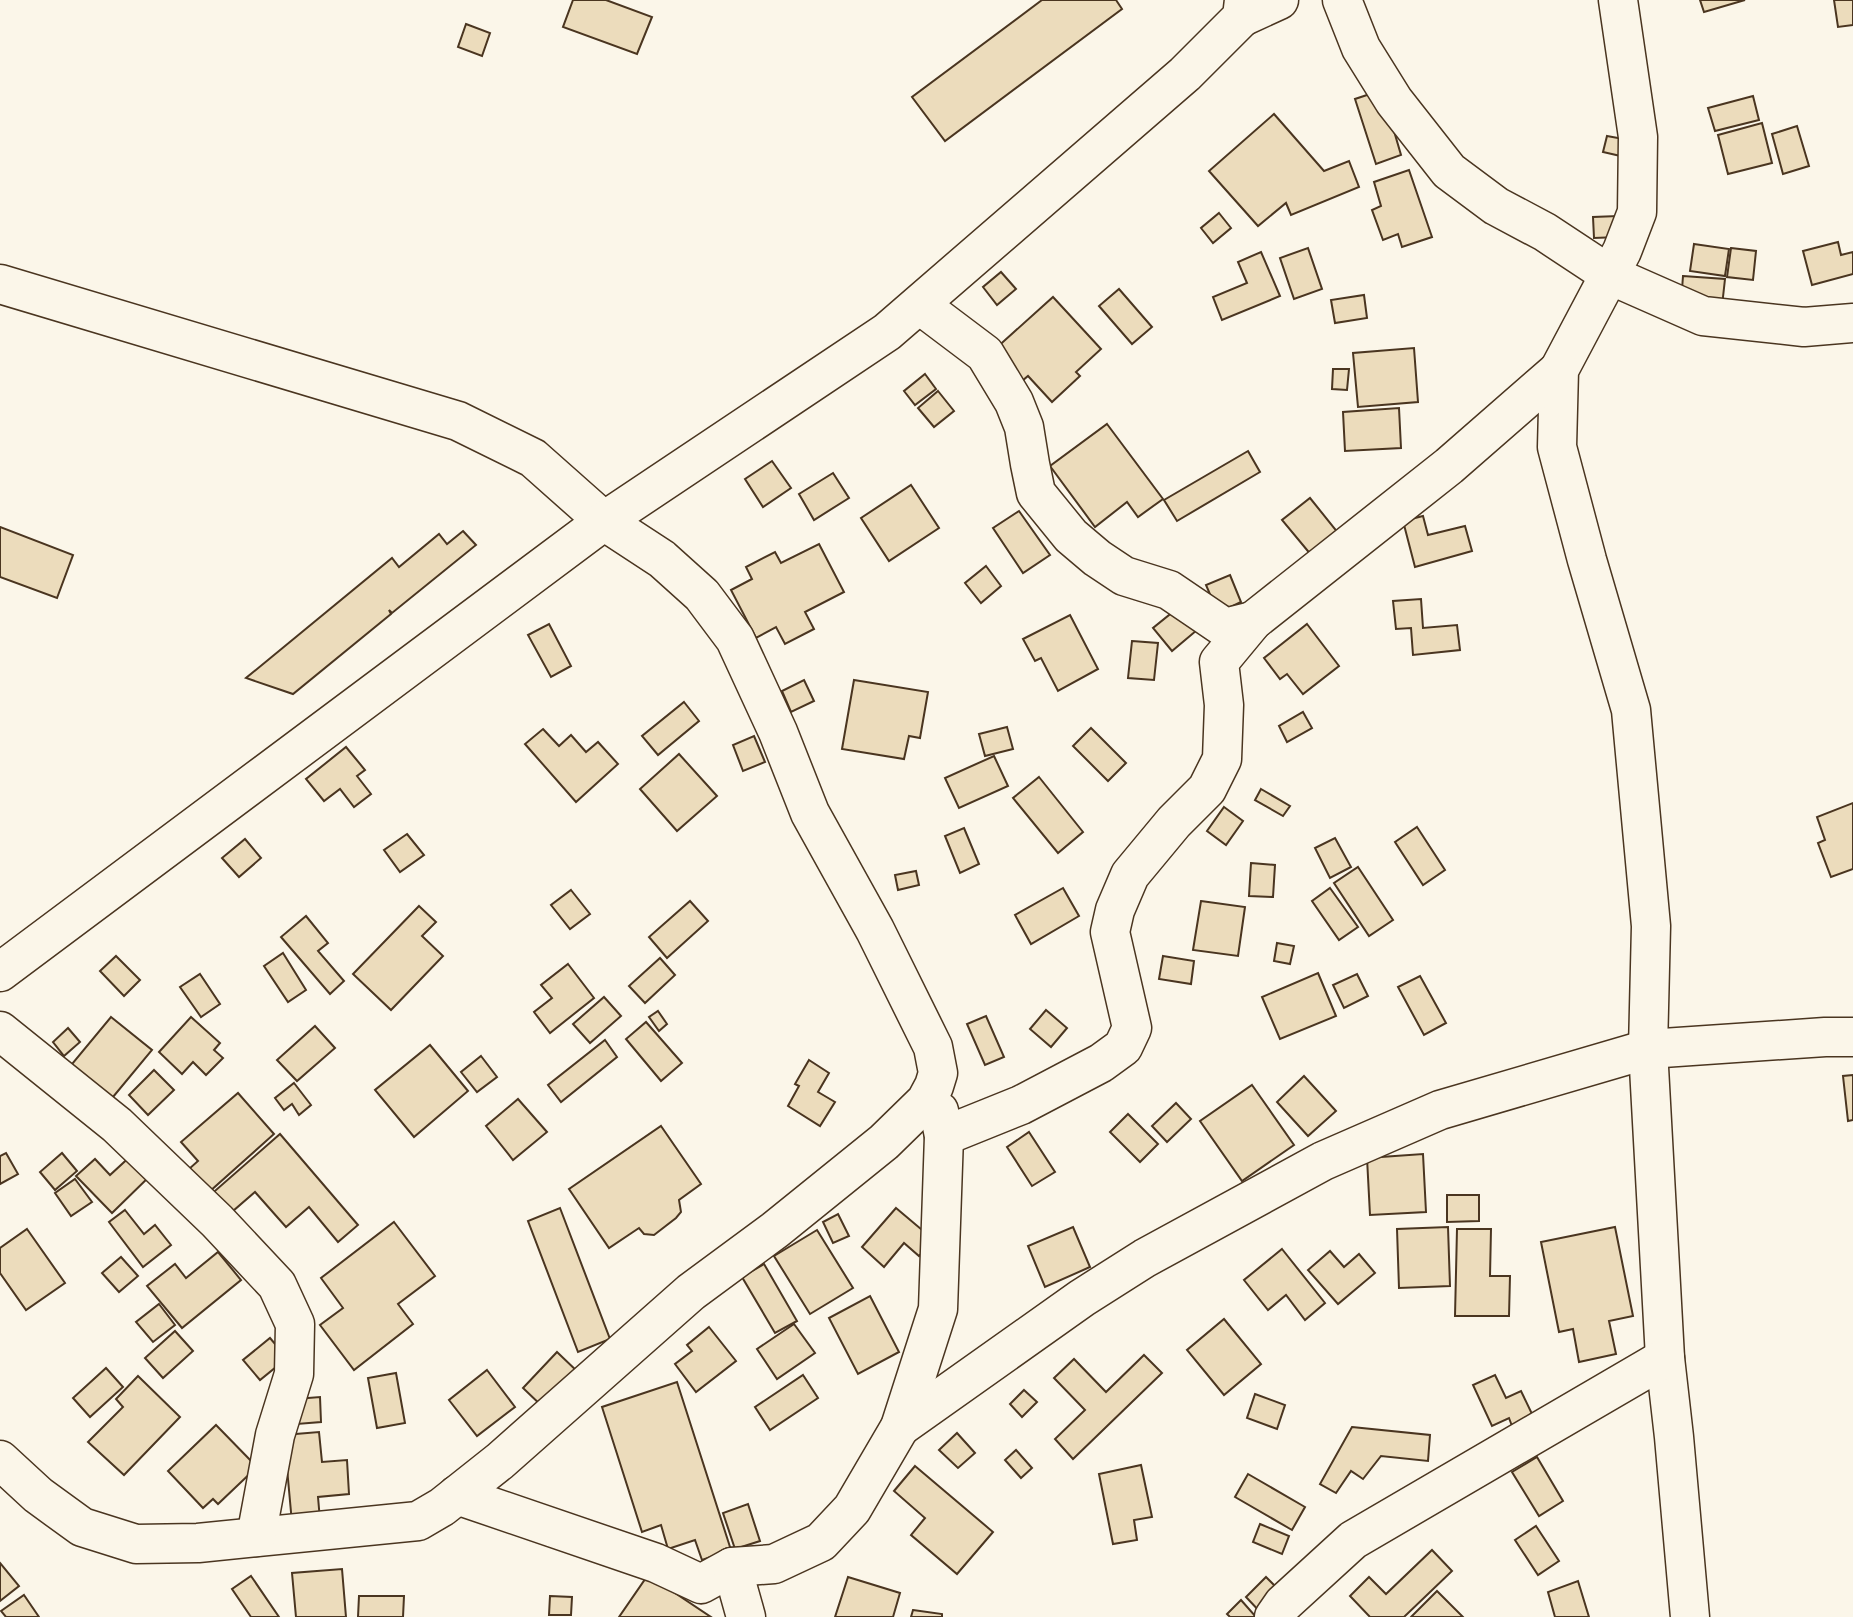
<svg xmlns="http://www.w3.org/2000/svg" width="1853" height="1617" viewBox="0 0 1853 1617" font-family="'Source Serif 4',serif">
<rect width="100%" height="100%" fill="#fbf6e9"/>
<g fill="#ecdcbc" stroke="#4a3520" stroke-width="2">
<path d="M573,0H606L652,17L637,54L563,27Z"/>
<path d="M1042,0H1116L1122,9L945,141L912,97Z"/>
<path d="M1700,0H1745L1704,12Z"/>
<path d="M1834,0H1853V25L1838,27Z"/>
<path d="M466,24L490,33L482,56L458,47Z"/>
<path d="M1382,90L1401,155L1376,164L1355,99Z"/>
<path d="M1753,96L1759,120L1715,131L1708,108Z"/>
<path d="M1274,114L1324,171L1349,161L1359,187L1291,215L1286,203L1258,226L1209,171Z"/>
<path d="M1762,123L1772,163L1728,174L1718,135Z"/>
<path d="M1797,126L1809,166L1783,174L1772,134Z"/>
<path d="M1607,136L1629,140L1625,157L1603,152Z"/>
<path d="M1409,170L1432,237L1402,247L1398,234L1383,240L1372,210L1381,206L1374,182Z"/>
<path d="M1219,213L1231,228L1213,243L1201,228Z"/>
<path d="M1618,216L1619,237L1594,238L1593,217Z"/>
<path d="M1838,242L1841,255L1853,252V274L1812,285L1803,251Z"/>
<path d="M1694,244L1729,249L1725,276L1690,271Z"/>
<path d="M1308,248L1322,289L1294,299L1280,258Z"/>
<path d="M1731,248L1756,251L1753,280L1727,277Z"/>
<path d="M1261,252L1280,296L1222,320L1213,297L1247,283L1238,262Z"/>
<path d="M1001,272L1016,289L997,305L983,287Z"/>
<path d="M1683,276L1725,279L1722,306L1681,303Z"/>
<path d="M1119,289L1152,327L1132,344L1099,306Z"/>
<path d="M1364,295L1367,318L1335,323L1331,300Z"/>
<path d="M1053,297L1101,349L1076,372L1080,376L1052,402L1028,376L1022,381L994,350Z"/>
<path d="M1414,348L1418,402L1358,407L1353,353Z"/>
<path d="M1333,369H1349L1347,390L1332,389Z"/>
<path d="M925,374L936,389L915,405L904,391Z"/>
<path d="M938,391L954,411L934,427L918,408Z"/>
<path d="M1399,408L1401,448L1345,451L1343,412Z"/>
<path d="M1107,424L1163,499L1138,517L1127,502L1095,527L1050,466Z"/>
<path d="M1248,451L1260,472L1177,521L1164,500Z"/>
<path d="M772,461L791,488L763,507L745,479Z"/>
<path d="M833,473L849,498L814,520L799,494Z"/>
<path d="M911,485L939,528L889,561L861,518Z"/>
<path d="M1310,498L1339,534L1312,556L1282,520Z"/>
<path d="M1019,511L1050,555L1023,573L993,528Z"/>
<path d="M1423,516L1428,535L1465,526L1472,551L1415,567L1403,521Z"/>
<path d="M0,527L73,555L57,598L0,577Z"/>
<path d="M463,531L476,545L392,613L389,610L391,614L293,694L246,678L392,558L399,567L439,534L447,544Z"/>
<path d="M819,544L844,592L805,612L814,629L785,644L776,627L756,638L731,590L752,579L746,567L775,552L781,563Z"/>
<path d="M986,566L1001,586L981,603L965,583Z"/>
<path d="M1230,575L1241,602L1218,613L1206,585Z"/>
<path d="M1421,599L1423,628L1457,625L1460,650L1413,655L1411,628L1396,629L1393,601Z"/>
<path d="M1184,603L1203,625L1172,651L1153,628Z"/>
<path d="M1070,615L1098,669L1058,691L1041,658L1035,661L1023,639Z"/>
<path d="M549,624L571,666L551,677L528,635Z"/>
<path d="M1307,624L1339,666L1303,694L1287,674L1280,679L1264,658Z"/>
<path d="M1132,641L1158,643L1154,680L1128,678Z"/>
<path d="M804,680L814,701L791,712L782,691Z"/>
<path d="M854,680L928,692L920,738L909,736L904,759L842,749Z"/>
<path d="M684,702L699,721L658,755L642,736Z"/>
<path d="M1303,712L1312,728L1287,742L1279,726Z"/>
<path d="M1007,727L1013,749L985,756L979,734Z"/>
<path d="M1091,728L1126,763L1108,781L1073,746Z"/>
<path d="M543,729L559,746L571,735L586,752L598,742L618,764L576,802L525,744Z"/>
<path d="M754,736L765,762L743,771L733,745Z"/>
<path d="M346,747L365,770L357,776L371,794L354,807L340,789L324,801L306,779Z"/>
<path d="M679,754L717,796L677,831L640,789Z"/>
<path d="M994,756L1008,786L959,808L945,778Z"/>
<path d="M1039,777L1083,832L1058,853L1013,798Z"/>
<path d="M1261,789L1290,806L1283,816L1255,800Z"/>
<path d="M1853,803V869L1831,877L1818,843L1825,840L1817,817Z"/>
<path d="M1224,807L1243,821L1226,845L1207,831Z"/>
<path d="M1417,827L1445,870L1423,885L1395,842Z"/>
<path d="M964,828L979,864L960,873L945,836Z"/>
<path d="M407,834L424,855L400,872L384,850Z"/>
<path d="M1335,838L1351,867L1330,878L1315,848Z"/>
<path d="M245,839L261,858L239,877L222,858Z"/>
<path d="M1251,863L1275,865L1273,897L1249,896Z"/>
<path d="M1358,867L1393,920L1369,936L1334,883Z"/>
<path d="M916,871L919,885L898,890L895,875Z"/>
<path d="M1063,888L1079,916L1031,944L1015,915Z"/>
<path d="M1330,888L1358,927L1339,940L1312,901Z"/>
<path d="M571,890L590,914L570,929L551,905Z"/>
<path d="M690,901L708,921L667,958L649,937Z"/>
<path d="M1201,901L1245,907L1238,956L1193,950Z"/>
<path d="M419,906L436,922L422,936L443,956L391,1010L353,974Z"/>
<path d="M306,916L328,943L318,951L344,981L330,994L281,937Z"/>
<path d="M1277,943L1294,946L1290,964L1274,961Z"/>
<path d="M283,953L306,990L288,1002L264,966Z"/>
<path d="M116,956L140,980L124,996L100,971Z"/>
<path d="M1163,956L1194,961L1191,984L1159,979Z"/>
<path d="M660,958L675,975L645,1003L629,986Z"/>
<path d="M568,964L594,998L550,1033L534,1012L552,998L541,985Z"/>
<path d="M1318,973L1336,1016L1280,1039L1262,997Z"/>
<path d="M200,974L220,1004L201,1017L180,987Z"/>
<path d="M1357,974L1368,996L1344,1008L1333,985Z"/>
<path d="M1420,976L1446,1023L1424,1035L1398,987Z"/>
<path d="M604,997L621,1016L590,1043L573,1024Z"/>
<path d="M1046,1010L1067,1028L1051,1047L1030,1029Z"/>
<path d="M658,1011L667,1024L659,1031L649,1017Z"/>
<path d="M986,1016L1004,1057L985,1065L967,1024Z"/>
<path d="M111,1017L152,1050L108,1103L67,1070Z"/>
<path d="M191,1017L220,1043L214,1050L223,1058L206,1075L193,1062L182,1074L159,1052Z"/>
<path d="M646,1022L682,1063L661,1081L626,1039Z"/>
<path d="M315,1026L335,1048L297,1081L277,1060Z"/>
<path d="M68,1028L80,1042L64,1056L53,1042Z"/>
<path d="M605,1040L617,1057L561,1102L548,1085Z"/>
<path d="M430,1045L468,1091L414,1137L375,1090Z"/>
<path d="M481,1056L497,1077L477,1092L461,1072Z"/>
<path d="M809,1060L829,1073L818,1092L835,1102L820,1126L788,1106L799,1086L795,1084Z"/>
<path d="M154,1070L174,1090L148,1115L129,1095Z"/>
<path d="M1853,1075V1120L1848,1121L1843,1076Z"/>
<path d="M1304,1076L1336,1111L1308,1136L1277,1102Z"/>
<path d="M294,1083L311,1105L299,1115L292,1104L284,1110L275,1098Z"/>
<path d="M1252,1085L1294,1145L1242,1181L1200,1121Z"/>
<path d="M238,1093L274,1134L209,1192L189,1169L198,1161L181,1142Z"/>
<path d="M518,1099L547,1132L513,1160L486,1126Z"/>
<path d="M1176,1103L1191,1119L1167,1142L1152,1126Z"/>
<path d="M1128,1114L1158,1144L1140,1162L1110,1132Z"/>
<path d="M661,1126L701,1184L679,1200L681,1212L676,1218L654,1235L644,1234L639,1228L609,1248L569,1189Z"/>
<path d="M1029,1132L1055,1172L1032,1186L1007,1147Z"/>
<path d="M280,1134L358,1225L338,1242L309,1207L286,1227L255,1192L226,1217L208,1197Z"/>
<path d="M6,1153L18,1174L0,1184V1156Z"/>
<path d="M62,1153L77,1171L55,1190L40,1172Z"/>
<path d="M134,1153L153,1173L112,1213L76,1176L95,1159L110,1175Z"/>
<path d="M1423,1154L1426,1212L1370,1215L1367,1158Z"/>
<path d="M75,1179L92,1202L71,1216L55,1193Z"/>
<path d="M1447,1195H1479V1221L1447,1222Z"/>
<path d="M560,1208L610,1339L578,1352L528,1221Z"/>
<path d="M896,1208L934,1240L919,1256L904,1243L884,1267L862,1247Z"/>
<path d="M125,1210L144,1234L155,1225L171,1245L143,1267L109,1222Z"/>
<path d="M838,1214L849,1236L833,1243L823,1222Z"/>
<path d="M394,1222L435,1276L398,1304L413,1324L354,1370L320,1325L343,1308L321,1278Z"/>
<path d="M1073,1227L1090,1267L1045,1287L1028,1246Z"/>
<path d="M1448,1227L1450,1286L1399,1288L1397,1229Z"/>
<path d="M1615,1227L1633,1316L1609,1321L1616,1354L1579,1362L1573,1329L1559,1332L1541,1242Z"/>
<path d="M27,1229L65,1283L26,1310L0,1273V1248Z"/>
<path d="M1457,1229H1491L1490,1276H1510L1509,1316H1455Z"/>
<path d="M817,1230L853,1288L810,1314L774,1256Z"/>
<path d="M1282,1249L1325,1303L1305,1320L1286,1295L1268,1310L1244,1280Z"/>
<path d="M1330,1251L1344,1267L1359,1254L1375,1273L1338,1304L1308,1270Z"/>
<path d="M218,1252L241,1280L182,1328L147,1286L175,1264L186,1278Z"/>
<path d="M121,1257L138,1276L119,1292L102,1273Z"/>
<path d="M764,1264L797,1321L775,1333L742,1277Z"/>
<path d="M870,1296L899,1352L858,1374L829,1318Z"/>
<path d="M159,1304L175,1325L153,1342L136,1322Z"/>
<path d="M1224,1319L1261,1364L1224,1395L1187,1350Z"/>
<path d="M794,1324L815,1353L777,1379L757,1349Z"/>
<path d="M709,1327L736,1361L696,1392L675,1364L692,1351L687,1345Z"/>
<path d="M175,1331L193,1351L163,1378L145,1358Z"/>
<path d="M270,1338L287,1358L260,1380L243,1360Z"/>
<path d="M557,1352L580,1374L545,1409L523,1388Z"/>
<path d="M1144,1355L1162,1373L1073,1459L1055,1439L1085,1410L1054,1378L1074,1359L1106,1392Z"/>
<path d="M106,1368L123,1387L90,1417L73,1398Z"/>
<path d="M487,1370L515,1407L477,1436L449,1400Z"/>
<path d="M396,1373L405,1423L377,1428L368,1378Z"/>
<path d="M803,1375L818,1398L770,1430L755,1407Z"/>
<path d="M1495,1375L1506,1398L1521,1391L1533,1416L1512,1426L1509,1418L1492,1426L1473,1385Z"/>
<path d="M138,1376L180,1417L124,1475L88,1442L123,1407L116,1399Z"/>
<path d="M677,1382L731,1550L702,1560L695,1540L668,1549L661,1525L642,1532L602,1407Z"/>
<path d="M1024,1390L1037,1402L1022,1417L1010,1404Z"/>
<path d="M1255,1394L1285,1405L1277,1429L1247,1418Z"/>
<path d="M320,1397L321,1422L297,1424L296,1399Z"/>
<path d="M216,1425L257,1467L218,1504L213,1499L203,1508L168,1471Z"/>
<path d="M1352,1427L1430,1435L1428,1461L1381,1456L1363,1479L1351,1471L1336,1493L1320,1484Z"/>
<path d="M319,1432L322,1462L347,1460L349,1494L318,1497L320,1520L292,1523L284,1435Z"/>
<path d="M957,1433L975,1453L958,1468L939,1450Z"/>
<path d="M1016,1450L1032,1468L1021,1478L1005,1460Z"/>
<path d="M1537,1457L1563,1501L1539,1516L1512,1472Z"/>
<path d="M1141,1465L1152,1517L1134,1520L1137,1540L1113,1544L1099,1474Z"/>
<path d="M915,1466L993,1532L957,1574L911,1535L925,1518L894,1491Z"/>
<path d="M1248,1474L1305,1507L1292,1530L1235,1497Z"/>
<path d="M748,1504L760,1541L735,1549L723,1513Z"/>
<path d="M1260,1524L1289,1536L1282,1554L1253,1542Z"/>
<path d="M1536,1526L1559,1561L1538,1575L1515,1540Z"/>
<path d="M1432,1550L1452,1571L1404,1617H1370L1350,1596L1369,1577L1386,1594Z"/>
<path d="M0,1563L19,1586L0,1601Z"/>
<path d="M342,1569L346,1617H296L292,1573Z"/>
<path d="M648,1575L711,1617H619Z"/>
<path d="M251,1576L279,1617H251L232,1589Z"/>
<path d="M848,1577L900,1593L893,1617H835Z"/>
<path d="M1266,1577L1284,1595L1263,1615L1246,1597Z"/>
<path d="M1578,1581L1589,1617H1555L1548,1592Z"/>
<path d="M1437,1591L1463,1617H1411Z"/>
<path d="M24,1595L39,1617H6L1,1611Z"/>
<path d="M359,1596H404L403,1617H358Z"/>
<path d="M550,1596L572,1597L571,1615H549Z"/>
<path d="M1241,1600L1256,1617H1230L1227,1614Z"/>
<path d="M913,1610L942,1614V1617H911Z"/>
</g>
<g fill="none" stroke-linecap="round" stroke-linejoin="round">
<g stroke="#4a3520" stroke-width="41">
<g id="minor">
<path d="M1342,0L1361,48L1394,101L1449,171L1496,206L1545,232L1610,275L1703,316L1804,327L1853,323"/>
<path d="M1618,0L1638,137L1637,212L1622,251L1559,370L1557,447L1587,560L1631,710L1651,926L1648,1049L1665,1358L1674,1437L1690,1617"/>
<path d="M1242,17L1279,0"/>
<path d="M0,284L458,421L533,458L604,521L662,559L702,595L735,639L778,732L810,813L875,930L933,1047L938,1073L934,1086L926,1101L884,1142L775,1230L691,1292L500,1461L442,1507L418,1521L198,1543L136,1544L82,1527L38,1495L0,1460"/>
<path d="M920,305L985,354L1014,402L1024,427L1030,464L1036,493L1071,536L1097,558L1124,576L1169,590L1225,628L1253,621"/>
<path d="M0,972L604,521L887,332L1185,74L1242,17L1244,0"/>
<path d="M0,1031L117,1125L217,1221L277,1285L295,1324L294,1374L275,1435L256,1537"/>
<path d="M944,1136L1021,1105L1101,1063L1123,1047L1132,1028L1110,932L1115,910L1130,875L1174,822L1207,789L1222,759L1224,705L1219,662L1253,621L1449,466L1559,370"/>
<path d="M900,1427L1082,1298L1145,1258L1323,1161L1440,1110L1648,1049L1825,1037H1853"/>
<path d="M457,1495L656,1563L701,1584L732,1567L774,1564L821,1542L852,1509L900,1427L938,1309L944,1136L939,1111"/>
<path d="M732,1567L746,1617"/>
<path d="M1274,1617L1283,1604L1353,1540L1665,1358"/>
</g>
</g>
<use href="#minor" stroke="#fbf6e9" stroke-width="38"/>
</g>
</svg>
